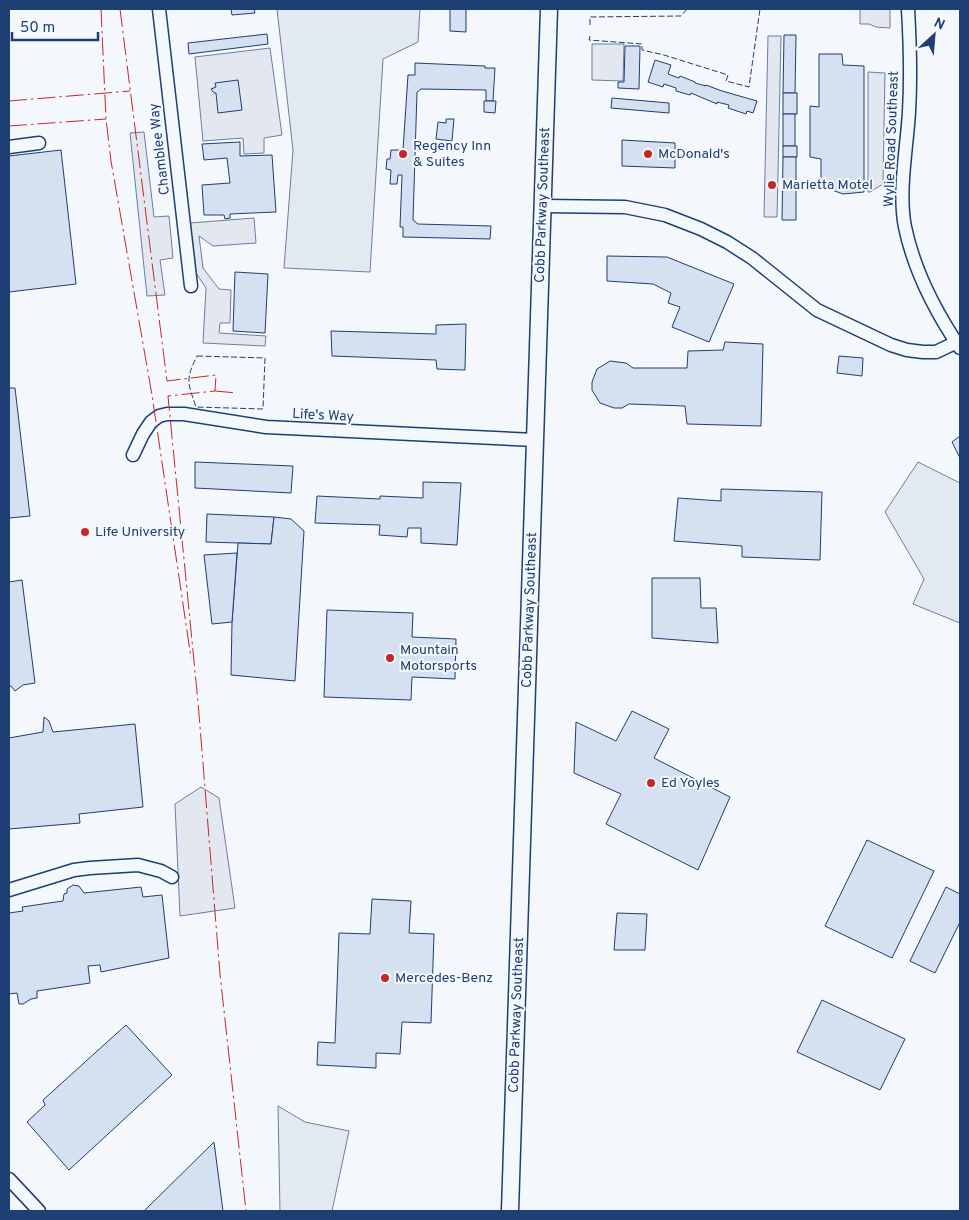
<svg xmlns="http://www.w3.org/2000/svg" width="969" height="1220" viewBox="0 0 969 1220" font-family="Overpass,sans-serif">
<rect width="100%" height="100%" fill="#f4f7fb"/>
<g fill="#e3e9f0" stroke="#687fa3">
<path d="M277,9H420L418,42L383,59L370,272L284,268L293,150Z"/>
<path d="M918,462L960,483V623L913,604L924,579L885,512Z"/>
<path d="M278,1106L305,1122L349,1131L332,1211H280Z"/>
</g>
<g fill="#e3e8f0" stroke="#687fa3">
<path d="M860,9H890V28L876,27L869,24H860Z"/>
<path d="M768,36H781L777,217H764Z"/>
<path d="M592,44H624L623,81L592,80Z"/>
<path d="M270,48L282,135L264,138V153L244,154L243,138L203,141L195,57Z"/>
<path d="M868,72L885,73L883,184L870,192H868Z"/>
<path d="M144,132L154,217L169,216L173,258L160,260L165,295L147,296L130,133Z"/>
<path d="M254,218L256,243L213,246L199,236L203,268L219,289L231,290L230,323H220L219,333L266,336L265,346L203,343L206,288L196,273L190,223Z"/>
<path d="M201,787L219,798L235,908L180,916L175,804Z"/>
</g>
<g fill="#d5e0f0" stroke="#1d3f73">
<path d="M231,9H254L255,13L232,15Z"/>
<path d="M450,9H466V32L450,31Z"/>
<path d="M267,34L268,44L189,54L188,43Z"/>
<path d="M784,35H796L795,93H783Z"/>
<path d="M625,46H640L639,89L618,88V82H624Z"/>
<path d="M819,54H842L843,65L864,66V192L843,194L821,186V159L810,157V106L819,107Z"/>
<path d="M655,60L671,65L668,74L679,78L680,76L695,82V83L706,86V85L722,91L757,101L753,113L747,111L746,114L728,108L729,105L717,102V104L691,93L690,95L676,91V88L664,84L663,87L648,82Z"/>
<path d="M415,63L485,66V68H495L493,101H486V90L421,89L417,92L413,220L418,224L491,226L490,239L403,237V227H400L402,175H398L397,184H390L391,170L386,169L387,159H390L391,150H403L408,75H415Z"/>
<path d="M238,80L242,110L218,113L216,93H214L211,89L216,87L215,83Z"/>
<rect x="783" y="93" width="14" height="21"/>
<path d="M612,98L669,103V113L611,108Z"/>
<path d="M484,101H496L495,113L484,112Z"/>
<rect x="783" y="114" width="12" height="32"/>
<path d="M446,119H454L452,141L436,139L438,122L446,123Z"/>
<path d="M622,140L675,143V168L622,166Z"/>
<path d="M240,142V156L272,155L276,212L230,214V218L225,219L224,215H204L202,185L230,183L227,158L204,160L202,144Z"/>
<rect x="783" y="146" width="14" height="11"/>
<path d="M61,150L76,284L9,292V156Z"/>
<path d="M783,157H796V220H782Z"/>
<path d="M607,256L667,257L734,284L709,342L672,327L680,307L668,303L671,293L653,284L607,281Z"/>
<path d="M235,272L268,274L265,333L233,331Z"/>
<path d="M466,324L465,370L437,369L436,360L332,356L331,331L436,334V325Z"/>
<path d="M725,342L763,344L761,426L687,424L685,406L629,404L622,408H614L600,403L592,390V382L597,369L610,361L626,363L633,368H687L688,351L723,350Z"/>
<path d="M839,356L863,358L862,376L837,373Z"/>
<path d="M9,388H15L30,516L9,518Z"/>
<path d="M960,436V458L952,442Z"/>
<path d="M195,462L293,466L291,493L195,488Z"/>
<path d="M423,482L461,483L457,545L421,543V528H408L407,537L379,535L380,525L315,523L317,496L380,499V496L423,498Z"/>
<path d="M721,489L822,492L820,560L742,557V546L674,541L678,498L721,501Z"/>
<path d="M207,514L274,517L271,544L206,542Z"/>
<path d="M274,517L291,519L304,531L295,681L231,675L232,622L238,543L271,544Z"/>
<path d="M237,553L232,622L212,624L204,555Z"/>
<path d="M652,578H700L701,608H716L718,643L652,638Z"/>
<path d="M22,580L35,683L23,685L15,691L11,686H9V582Z"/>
<path d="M327,610L413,613L412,637L456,639L455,679L412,677L411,700L324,697Z"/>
<path d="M632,711L669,729L654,758L730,797L698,870L606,824L621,794L574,773L576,722L616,741Z"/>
<path d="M44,717L49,721L53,732L135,724L143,807L79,814L80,823L9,829V738L43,732Z"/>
<path d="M867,840L934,871L892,958L825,926Z"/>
<path d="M73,885L79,886L84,893L141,887L143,897L162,895L169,958L101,972L100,965L88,966L90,983L37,991V998L31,999L23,1004H19L17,993L9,994V913L23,911L22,907L63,901L64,894L67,893V889Z"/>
<path d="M946,887L960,894V922L935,973L910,961Z"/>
<path d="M372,899L411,901L409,933L434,934L431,1023L402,1022L400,1054L376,1053V1068L317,1065L318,1042L335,1043L339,933L370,934Z"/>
<path d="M617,913L647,914L645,950H614Z"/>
<path d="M822,1000L905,1039L880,1090L797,1052Z"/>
<path d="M126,1025L172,1075L69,1170L27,1122L45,1105L43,1100Z"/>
<path d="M214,1142L223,1211H144Z"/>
</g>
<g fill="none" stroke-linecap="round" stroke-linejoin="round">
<g stroke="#1d3f73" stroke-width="15">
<g id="minor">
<path d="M159,9L191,286"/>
<path d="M908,9C910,43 911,78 909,112C907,147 898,192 905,227C914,270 935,311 960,348"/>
<path d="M9,147L39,143"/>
<path d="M544,206L625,207L665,215L701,229L727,242L752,258L817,310L891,345L907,350L923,352H936L957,342"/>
<path d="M133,455L143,434L151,422L159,416L167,414H184L266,427L535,440"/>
<path d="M9,890L74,870L90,868L138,865L161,871L172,877"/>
<path d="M9,1179L39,1211"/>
</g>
</g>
<g stroke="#1d3f73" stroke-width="19">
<path id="major" d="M510,1211L549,9"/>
</g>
<use href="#minor" stroke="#f4f7fb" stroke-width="12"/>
<use href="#major" stroke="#f4f7fb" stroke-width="16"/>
<g stroke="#1d3f73" stroke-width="1" stroke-dasharray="6 2.5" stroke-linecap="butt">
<path d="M590,25V17L681,16L687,9"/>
<path d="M590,36L589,40L642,44V50L664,55L728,75L726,81L749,87L760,9"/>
<path d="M197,356L265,358L263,409L196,407C188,383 185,380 197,356Z"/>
</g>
<g stroke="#c62828" stroke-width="1" stroke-dasharray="18 4 2.5 4" stroke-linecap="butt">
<path d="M101,9L106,119L111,161L152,395L191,658"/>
<path d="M120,9L167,381L216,375L215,391L168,396L198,702L220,974L246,1211"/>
<path d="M9,101L130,91"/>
<path d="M9,126L106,119"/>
<path d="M215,391L237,393"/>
</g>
</g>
<g fill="#c62828" stroke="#f4f7fb" stroke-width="2">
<circle cx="403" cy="154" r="5"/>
<circle cx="648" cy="154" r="5"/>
<circle cx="772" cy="185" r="5"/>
<circle cx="85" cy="532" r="5"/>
<circle cx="390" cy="658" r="5"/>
<circle cx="651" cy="783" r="5"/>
<circle cx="385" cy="978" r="5"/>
</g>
<g text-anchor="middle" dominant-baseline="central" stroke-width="4" stroke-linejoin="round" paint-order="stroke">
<g font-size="14" fill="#1d3f73" stroke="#f4f7fb">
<text transform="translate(892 139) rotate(-88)">Wylie Road Southeast</text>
<text transform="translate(160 149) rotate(-97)">Chamblee Way</text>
<text transform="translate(543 205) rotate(-88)">Cobb Parkway Southeast</text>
<text transform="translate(323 416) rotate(3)">Life's Way</text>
<text transform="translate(530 610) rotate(-88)">Cobb Parkway Southeast</text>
<text transform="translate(517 1015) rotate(-88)">Cobb Parkway Southeast</text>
</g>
<g font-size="14" fill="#1d3f73" stroke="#f4f7fb" text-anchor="start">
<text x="413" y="146">Regency Inn<tspan x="413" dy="16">&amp; Suites</tspan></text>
<text x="658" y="154">McDonald's</text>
<text x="782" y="185">Marietta Motel</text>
<text x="95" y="532">Life University</text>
<text x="400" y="650">Mountain<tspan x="400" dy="16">Motorsports</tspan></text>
<text x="661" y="783">Ed Yoyles</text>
<text x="395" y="978">Mercedes-Benz</text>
</g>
</g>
<rect width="969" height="1220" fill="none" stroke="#1d3f73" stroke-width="20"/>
<g transform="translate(934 35) rotate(26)" stroke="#f4f7fb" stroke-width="4" paint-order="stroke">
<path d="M0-4L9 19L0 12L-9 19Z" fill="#1d3f73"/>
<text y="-8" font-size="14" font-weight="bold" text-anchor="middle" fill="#1d3f73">N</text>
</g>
<path d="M12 32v8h86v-8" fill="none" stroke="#1d3f73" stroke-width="2.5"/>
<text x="20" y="32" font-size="15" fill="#1d3f73" stroke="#f4f7fb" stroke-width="4" paint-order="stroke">50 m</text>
</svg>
